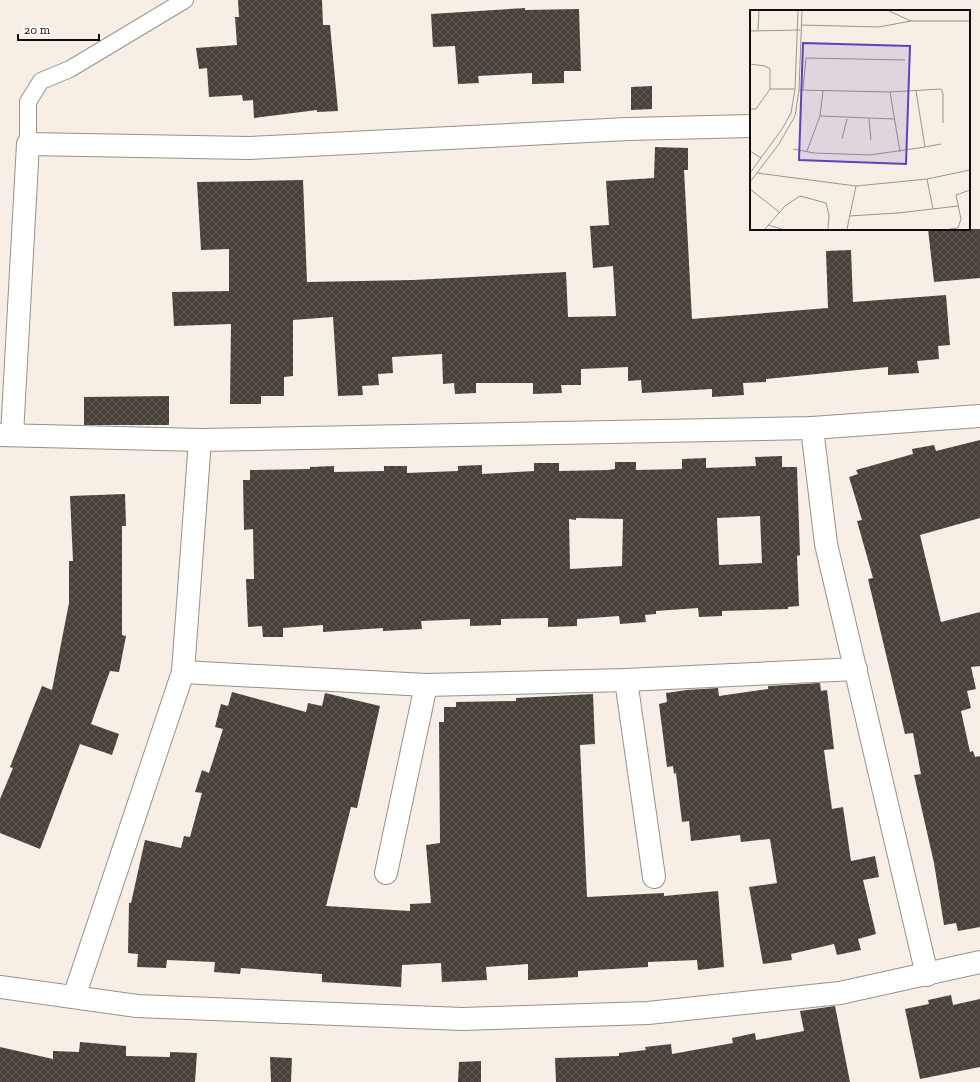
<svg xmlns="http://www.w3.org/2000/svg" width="980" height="1082" viewBox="0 0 980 1082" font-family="'Zilla Slab',serif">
<defs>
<pattern id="building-cross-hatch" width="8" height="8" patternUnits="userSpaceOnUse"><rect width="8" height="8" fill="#47413a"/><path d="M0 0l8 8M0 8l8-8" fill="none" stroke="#5d5853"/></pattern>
</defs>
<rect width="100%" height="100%" fill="#f7efe6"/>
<g fill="url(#building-cross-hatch)" fill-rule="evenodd">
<path d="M238,0H322L323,25H330L338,111L317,112V110L254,118L253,100L243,101L242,95L209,97L207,68L199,69L196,48L237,45L235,17H239Z"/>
<path d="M525,8V10L579,9L581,71H564V83L532,84V73L478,76L479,83L458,84L455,46L433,47L431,14Z"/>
<path d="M652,86V109L631,110V87Z"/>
<path d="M655,147L688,148V170H684L692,319L828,308L826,251L851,250L853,302L946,295L950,345L938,346L939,359L917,361L919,373L888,375V367L766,379V382L743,383L744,395L712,397V389L642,393L641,380L628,381V367L581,369V385H561L562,393L533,394V383H476V393L455,394L454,383L443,384L442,354L392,357L393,373L378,374L379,385L362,386L363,395L338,396L333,317L293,320V376L284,377V396H261V404H230L231,324L174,326L172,292L229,291V249L201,250L197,182L303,180L307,282L413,280L566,272L568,317L616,316L613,266L593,268L590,226L609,225L606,181L654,178Z"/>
<path d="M928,229H980V278L934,282Z"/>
<path d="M169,396V425H84V397Z"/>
<path d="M980,440V518L920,535L941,622L980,612V666L971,667L976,689L967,691L971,708L961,711L970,752L973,751L975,757L980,756V927L958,931L956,923L944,925L934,863L914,775L921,774L913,733L905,734L868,579L873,578L857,521L862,520L849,477L858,474L856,470L913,454L912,449L934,445L936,451Z"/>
<path d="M782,456V467H797L800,555L797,556L799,606L788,607V609L722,611V616L699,617L698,608L656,611V614L645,615L646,622L620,624L619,616L577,619V626L548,627V618L501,619V625L470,626V619L421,621L422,629L383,631V628L323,632V625L283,628V637H263L262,626L248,627L246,579H254L253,529L244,530L243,480H250V470L310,469V467L334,466V472L384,471V466H407V473L458,471V466L482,465V474L534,471V463H559V471L608,470L615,469V462H636V470L682,469V459L706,458V468L756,466L755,457ZM760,516L762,563L719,565L717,518ZM576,518L623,519L622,566L570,569L569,519L576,520Z"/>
<path d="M125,494L126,526H122V635L126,636L119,672L110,671L91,724L119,734L112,755L80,744L40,849L0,833V799L13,768L10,767L42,686L52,690L69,603V561H73L70,496Z"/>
<path d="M820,683L821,691L827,690L834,749L824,750L832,809L843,807L851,861L875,856L879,877L863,880L876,934L858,939L861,950L837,955L834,944L791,954L792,960L763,964L749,887L777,883L770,839L741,842L740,835L691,841L689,821L682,822L676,773L674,774L673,766L667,767L659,704L667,702L666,693L687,690L718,688L719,696L768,689V686Z"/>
<path d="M232,692L306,712L308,703L322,706L325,693L380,706L357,808L351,807L326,906L410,911V904L431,903L426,845L440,843L439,722H444V707H456V702L516,701V698L593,694L595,744L580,745L587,897L664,893V896L718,891L724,967L698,970L697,960L648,962V967L578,971V977L528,980V964L486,967L487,980L442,982L441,963L402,965L401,987L322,982V974L241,968L240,974L214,972L215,962L167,960L166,968L137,967L138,954L128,953L129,903H131L145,840L181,848L184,836L190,837L202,793L195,792L202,770L209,773L223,729L215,727L221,704L228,706Z"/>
<path d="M951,995L953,1005L980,999V1067L920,1079L905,1009L929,1004L928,1000Z"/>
<path d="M835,1006L850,1082H556L555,1058L619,1056V1053L646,1050L645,1047L671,1044L672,1054L733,1043L732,1038L755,1033L756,1040L804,1031L800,1011Z"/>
<path d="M80,1042L126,1046V1056L170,1057V1052L197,1053L195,1082H0V1047L53,1059V1051L79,1052Z"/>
<path d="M270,1057L292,1058L291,1082H271Z"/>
<path d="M481,1061V1082H458L459,1062Z"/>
</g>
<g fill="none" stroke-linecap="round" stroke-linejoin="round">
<g stroke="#989189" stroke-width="18">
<path id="lane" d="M28,144V102L41,81L70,69L185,0"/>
</g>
<g stroke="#989189" stroke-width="24">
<g id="street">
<path d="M812,428L826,544L927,975"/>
<path d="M0,435L200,440L812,428L980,416"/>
<path d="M12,435L28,144L249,148L628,129L751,126"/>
<path d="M183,672L426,685L626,680L856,669"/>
<path d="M626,680L654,877"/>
<path d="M386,873L426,685"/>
<path d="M0,987L137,1006L462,1019L648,1013L840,993L980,962"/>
<path d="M74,997L183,672L200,440"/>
</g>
</g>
<use href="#lane" stroke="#fff" stroke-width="16"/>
<use href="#street" stroke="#fff" stroke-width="22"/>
</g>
<g transform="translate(750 10)">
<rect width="220" height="220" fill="#f7efe6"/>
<path fill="none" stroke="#9b958e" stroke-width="1" d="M139,1L161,11H220M51,15L129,17L161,11M8,20L9,1M0,21L50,20M0,54L15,56L20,59V79L6,99H0M20,79H45M49,80L140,82L191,79L193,83V113M53,80L56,48L155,50M140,82L150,142M70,106L144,109M119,109L121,130M92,129L97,109M175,137L191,134M43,139L64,143L120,145L175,137L166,81M0,141L11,148M57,141L70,106L73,81M0,163L32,119L41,103L45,79L48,1M7,163L106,176L177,169L220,160M177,169L183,199M0,172L29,134L45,106L49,80L52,1M0,179L29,202M99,206L148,203L208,196M18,215L32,219M15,219L35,196L50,186L76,193L79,205L78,219M97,219L106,176M200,219L208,218L211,209L206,185L220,180"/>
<path fill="#5d42bb" fill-opacity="0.15" stroke="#5d42bb" stroke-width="2" d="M53,33L160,36L156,154L49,150Z"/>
<rect width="220" height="220" fill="none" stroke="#100d0b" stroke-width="2"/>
</g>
<path d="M18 34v6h81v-6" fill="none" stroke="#100d0b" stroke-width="2"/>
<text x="24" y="34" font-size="12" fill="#100d0b" stroke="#fffdfb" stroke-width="3" paint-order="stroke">20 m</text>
</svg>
